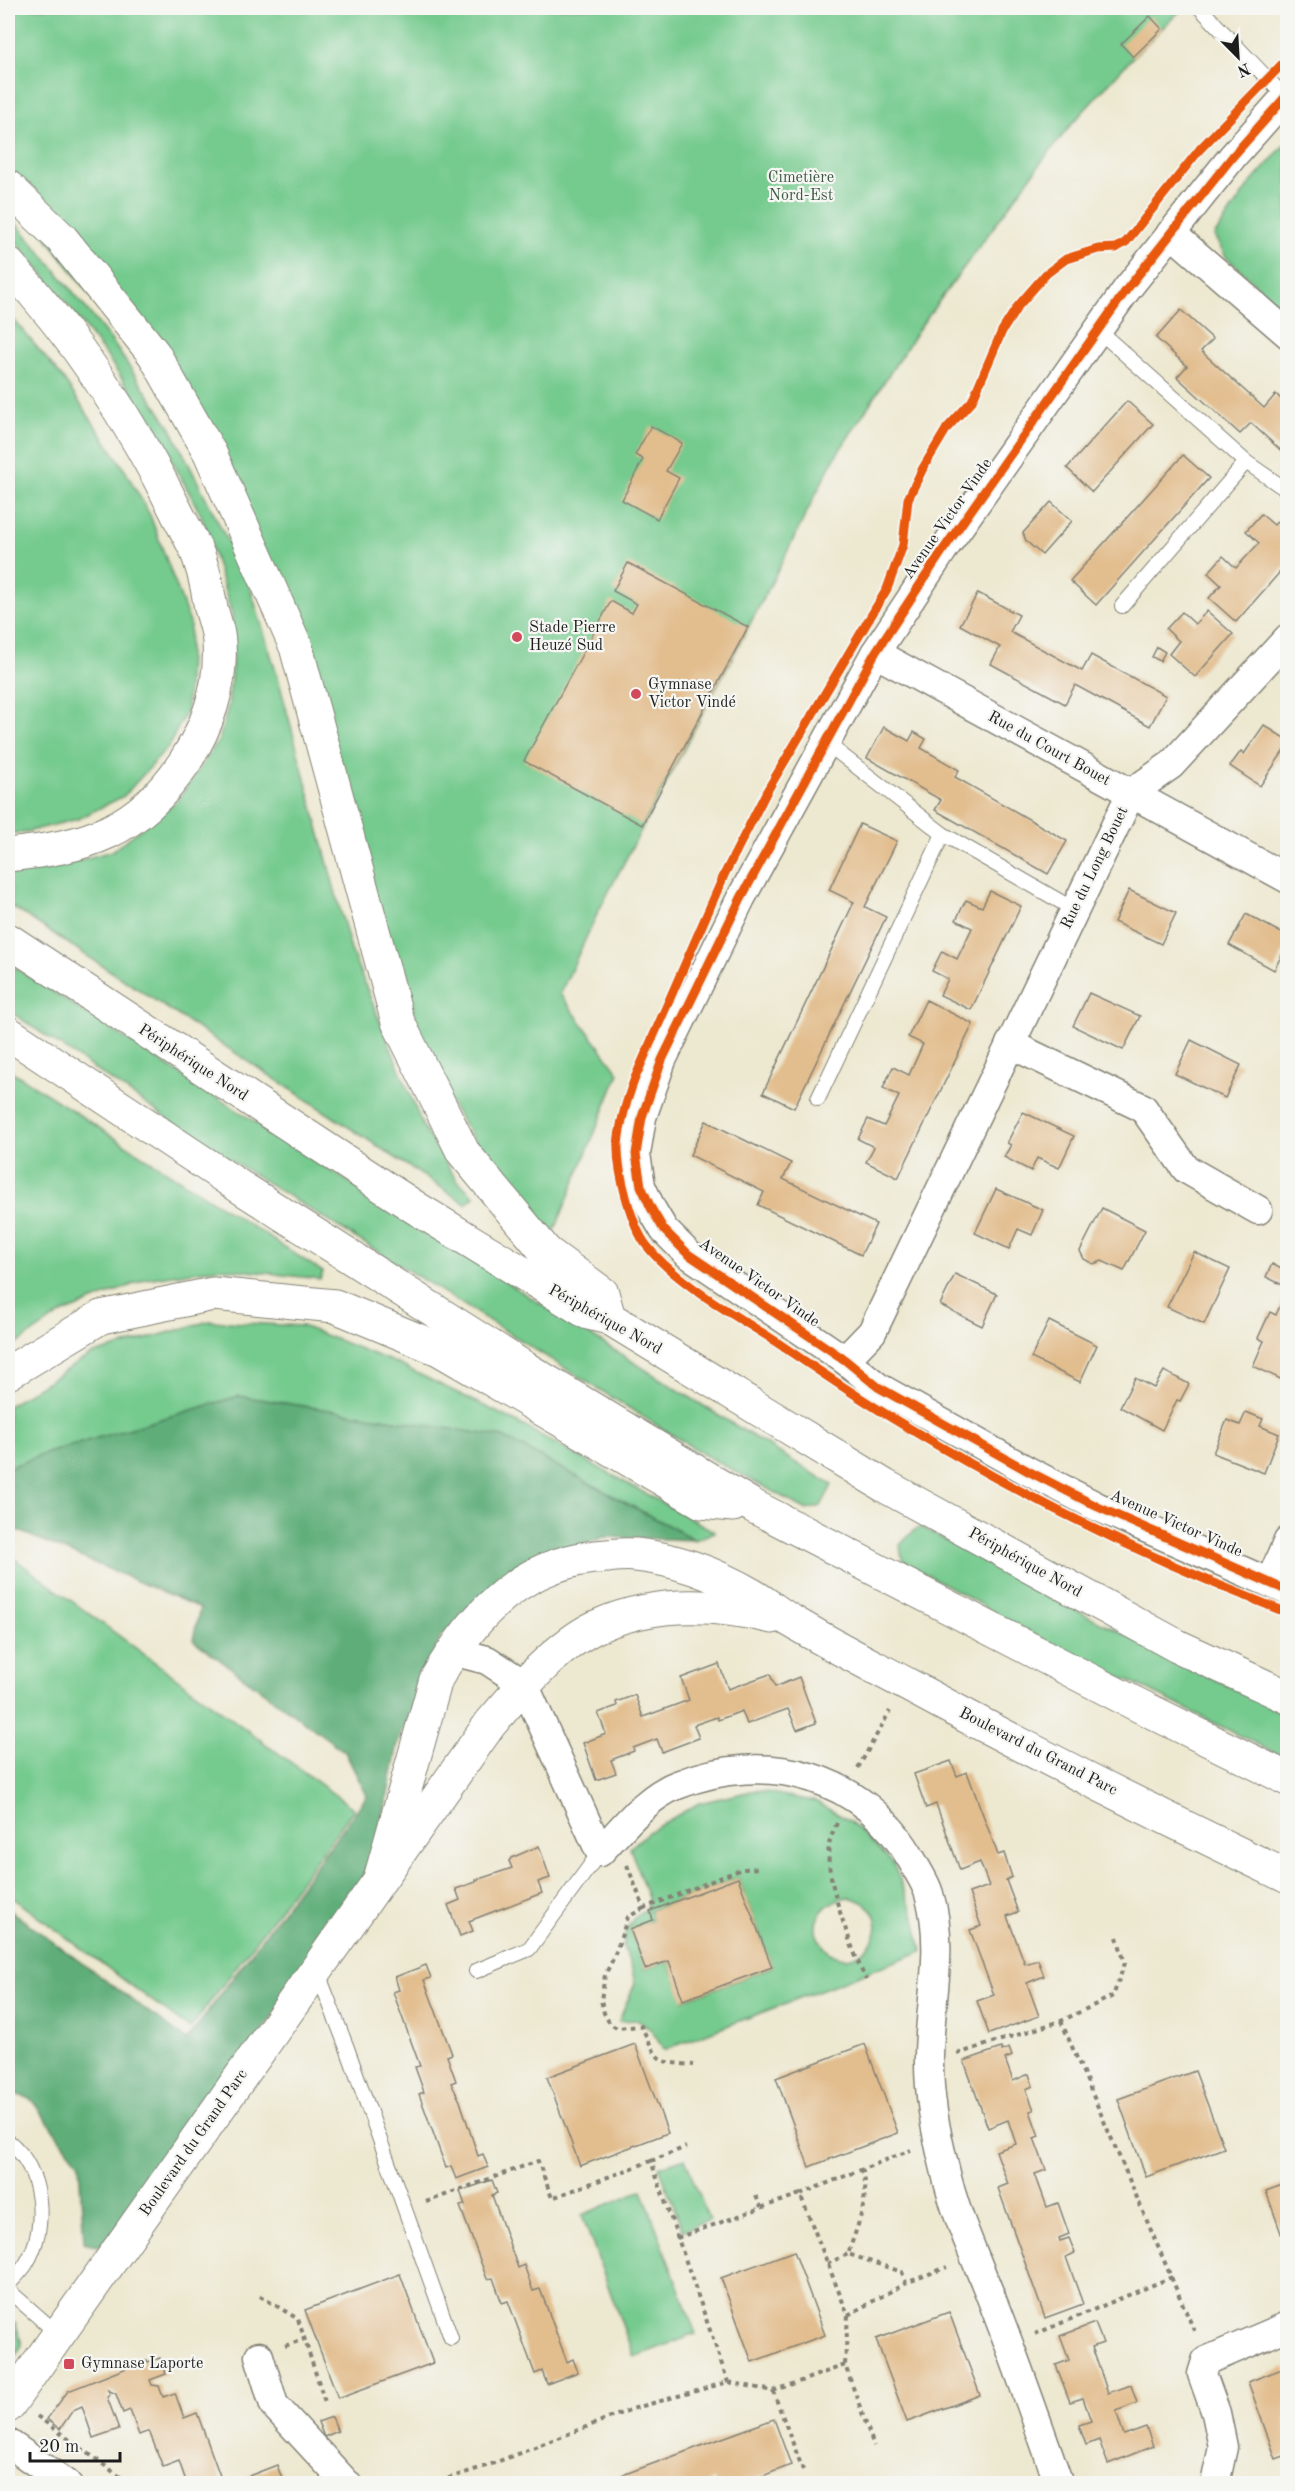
<svg xmlns="http://www.w3.org/2000/svg" width="1295" height="2491" viewBox="0 0 1295 2491" font-family="'Old Standard TT',serif">
<rect width="100%" height="100%" fill="#f6f6f2"/>
<filter id="ink" filterUnits="userSpaceOnUse"><feTurbulence type="fractalNoise" baseFrequency=".0167" numOctaves="2"/><feDisplacementMap in="SourceGraphic" scale="12" xChannelSelector="R" yChannelSelector="G"/><feConvolveMatrix kernelMatrix="1 2 1 2 8 2 1 2 1" color-interpolation-filters="sRGB"/></filter>
<filter id="wash" filterUnits="userSpaceOnUse"><feTurbulence type="fractalNoise" baseFrequency=".008" numOctaves="4" result="noise"/><feDisplacementMap in="SourceGraphic" scale="24" xChannelSelector="R" yChannelSelector="G"/><feGaussianBlur stdDeviation="1.35" result="paint"/><feColorMatrix in="noise" values="0 0 0 0 0 0 0 0 0 0 0 0 0 0 0 0 0 1.4 0 .05"/><feComposite in="paint" operator="in"/></filter>
<g filter="url(#wash)">
<rect width="100%" height="100%" fill="#ede8d0"/>
<g fill="#74ca8e" stroke="#487355" stroke-width="1.5" fill-rule="evenodd">
<path d="M8,8H1183L1133,57L1070,126L1043,160L920,327L832,462L771,584L598,912L560,994L619,1073L546,1252L398,1022L296,647L210,453L8,187Z"/>
<path d="M1287,142V314L1226,257L1214,236L1249,185Z"/>
<path d="M8,214L51,264L111,340L169,425L248,581L278,678L351,950L424,1129L456,1179L474,1196L466,1204L8,904V873L49,869L112,851L177,801L219,740L228,707L233,656L232,614L202,517L153,425L108,358L64,300L8,232Z"/>
<path d="M8,313L62,377L122,465L150,515L190,623L187,709L169,746L124,796L78,819L22,833H8Z"/>
<path d="M8,963C281,1139 554,1315 832,1485L821,1506L807,1510L703,1454L327,1220L202,1142L8,1010Z"/>
<path d="M8,1069L323,1272L320,1279L220,1268L146,1279L59,1315L8,1350Z"/>
<path d="M209,1321L302,1326L396,1363L509,1418L715,1532L695,1540L503,1437L239,1396L47,1453L8,1468V1406L90,1355Z"/>
<path d="M921,1527L1036,1590L1287,1715V1759L1132,1682L1068,1654L902,1560L900,1545L913,1531Z"/>
<path d="M8,1554L354,1809L190,2029L8,1894Z"/>
<path d="M756,1790L817,1802L850,1821L893,1863L915,1918L922,1951L664,2050L651,2030L639,2020L619,2021L635,1983L631,1966L623,1947L626,1930L634,1918L646,1910L649,1901L630,1848L648,1832L699,1803ZM738,1878L772,1967L684,2000L669,1961L645,1969L630,1929L653,1920L650,1911ZM849,1897C913,1915 850,1991 820,1941C807,1919 828,1899 849,1897Z"/>
<path d="M685,2158L709,2220L683,2231L659,2167Z"/>
<path d="M642,2190L696,2334L634,2357L582,2215Z"/>
<path d="M8,2318L16,2324L22,2345L8,2368Z"/>
</g>
<path fill="#5fae79" stroke="#3e654a" stroke-width="1.5" d="M239,1396L503,1437L695,1540L604,1537L522,1569L441,1636L398,1743L377,1850L354,1903L106,2249L84,2242L79,2164L31,2099L8,2092V1909L187,2040L367,1796L345,1752L193,1640L200,1608L17,1530L8,1531V1468L47,1453Z"/>
<g id="blocks">
<g fill="#e2bd8e">
<path d="M1150,16L1162,29L1133,57L1121,44Z"/>
<path d="M1181,310L1213,339L1201,351L1264,408L1276,394L1287,405V456L1251,423L1240,434L1177,377L1187,366L1156,338Z"/>
<path d="M1127,401L1153,424L1092,492L1067,468Z"/>
<path d="M651,426L682,443L666,471L679,478L657,519L622,500L643,459L635,455Z"/>
<path d="M1183,455L1209,478L1096,605L1070,581Z"/>
<path d="M1051,502L1072,521L1042,555L1026,541L1023,533Z"/>
<path d="M1285,513L1287,515V564L1236,622L1209,598L1221,585L1208,573L1223,556L1236,568L1259,543L1246,531L1261,514L1274,525Z"/>
<path d="M628,563L748,627L642,825L524,761L611,601L632,613L637,604L613,591Z"/>
<path d="M978,593L1019,615L1010,632L1082,671L1091,655L1166,696L1150,726L1075,685L1065,704L991,664L1000,647L960,625Z"/>
<path d="M1207,611L1233,634L1195,677L1169,654L1179,641L1166,629L1182,612L1195,624Z"/>
<path d="M1157,647L1165,652L1160,661L1152,657Z"/>
<path d="M1264,725L1287,740V746L1260,786L1230,766L1241,751L1244,754Z"/>
<path d="M884,727L909,741L914,732L926,739L921,748L959,770L955,777L1067,841L1048,874L935,810L941,800L867,758Z"/>
<path d="M860,824L897,841L865,907L886,917L794,1108L763,1093L854,902L829,890Z"/>
<path d="M1129,890L1176,913L1161,944L1114,922Z"/>
<path d="M990,891L1021,906L971,1010L940,995L948,979L932,971L942,951L957,959L972,928L956,920L966,900L982,907Z"/>
<path d="M1246,914L1287,936V945L1274,970L1229,945Z"/>
<path d="M1089,993L1140,1016L1123,1050L1073,1026Z"/>
<path d="M926,1000L973,1024L898,1178L866,1162L874,1147L858,1139L868,1119L884,1126L899,1096L883,1088L893,1067L909,1075L923,1044L908,1037Z"/>
<path d="M1191,1040L1241,1065L1225,1098L1175,1074Z"/>
<path d="M1023,1112L1074,1136L1059,1168L1037,1158L1031,1171L1004,1157L1011,1145L1007,1143Z"/>
<path d="M706,1121L791,1163L783,1179L876,1224L861,1255L758,1205L764,1192L690,1155Z"/>
<path d="M996,1189L1043,1210L1032,1235L1018,1229L1009,1249L975,1233Z"/>
<path d="M1102,1208L1145,1230L1124,1271L1102,1261L1093,1264L1084,1259L1080,1251Z"/>
<path d="M1194,1252L1230,1269L1204,1324L1167,1307Z"/>
<path d="M1272,1264L1287,1272V1287L1266,1277Z"/>
<path d="M955,1274L997,1294L982,1326L940,1305Z"/>
<path d="M1287,1290V1382L1253,1366L1264,1341L1258,1338L1270,1312L1276,1315Z"/>
<path d="M1049,1321L1097,1345L1080,1382L1031,1358Z"/>
<path d="M1164,1371L1189,1384L1180,1401L1177,1400L1162,1430L1120,1407L1135,1378L1154,1388Z"/>
<path d="M1246,1412L1263,1419L1260,1426L1279,1434L1264,1473L1213,1453L1227,1420L1240,1425Z"/>
<path d="M719,1664L728,1689L770,1674L775,1687L799,1677L816,1723L797,1730L788,1709L747,1724L742,1711L718,1720L717,1717L694,1725L699,1738L662,1752L657,1739L633,1748L634,1751L611,1760L616,1773L596,1780L583,1743L606,1734L598,1713L617,1706L616,1702L635,1695L643,1717L689,1700L681,1678Z"/>
<path d="M951,1761L957,1776L967,1772L998,1855L1004,1853L1012,1877L1006,1880L1018,1912L1007,1916L1025,1964L1038,1960L1044,1976L1027,1983L1039,2016L989,2034L977,2001L994,1995L970,1930L981,1926L969,1893L989,1886L980,1862L960,1870L936,1804L926,1808L914,1774Z"/>
<path d="M539,1846L550,1878L538,1882L542,1893L469,1921L473,1931L460,1936L448,1905L460,1900L456,1889L476,1882V1880L512,1868L509,1861L511,1858Z"/>
<path d="M738,1878L772,1967L683,2000L669,1961L645,1969L630,1929L653,1920L650,1911Z"/>
<path d="M426,1965L431,1978L424,1980L452,2054L447,2056L456,2081L451,2083L460,2101L478,2156L483,2154L488,2167L456,2179L451,2166L446,2168L419,2094L424,2092L415,2067L420,2066L393,1992L399,1990L395,1977Z"/>
<path d="M635,2044L668,2133L580,2166L547,2077Z"/>
<path d="M865,2044L898,2133L809,2167L776,2078Z"/>
<path d="M1001,2048L1002,2051L1009,2048L1012,2056L1005,2059L1013,2081L1029,2074L1033,2086L1026,2089L1034,2110L1030,2111L1039,2136L1034,2138L1046,2170L1035,2174L1047,2207L1058,2203L1069,2234L1059,2238L1060,2241L1069,2238L1075,2253L1066,2257L1083,2304L1045,2318L998,2188L1008,2184L996,2151L1016,2144L1008,2120L988,2128L964,2061Z"/>
<path d="M1195,2071L1224,2148L1146,2177L1118,2099Z"/>
<path d="M492,2180L497,2193L492,2195L518,2268L524,2265L533,2291L540,2289L567,2362L573,2359L578,2372L547,2384L542,2371L535,2374L508,2301L502,2303L493,2278L487,2279L460,2206L465,2205L460,2191Z"/>
<path d="M1287,2183V2250L1266,2191Z"/>
<path d="M794,2251L825,2335L752,2362L721,2278Z"/>
<path d="M400,2274L433,2363L338,2398L305,2310Z"/>
<path d="M949,2312L980,2395L907,2422L876,2339Z"/>
<path d="M1095,2323L1103,2343L1092,2347L1108,2393L1131,2385L1137,2403L1116,2411L1124,2435L1146,2427L1153,2446L1108,2464L1099,2440L1086,2445L1079,2425L1091,2421L1083,2398L1070,2402L1056,2365L1069,2360L1060,2336Z"/>
<path d="M160,2358L166,2374L150,2380L152,2385L159,2386L163,2397L175,2393L184,2418L197,2413L223,2484H187L179,2461L163,2467L149,2431L139,2435L130,2410L123,2413L116,2394L108,2390L110,2395L107,2397L119,2429L93,2438L82,2406L73,2410L60,2429L47,2419L68,2391L147,2360L148,2362Z"/>
<path d="M1287,2367V2455L1276,2459L1248,2382Z"/>
<path d="M332,2417L338,2431L324,2437L318,2422Z"/>
<path d="M774,2419L791,2465L742,2484H716L715,2480L706,2484H598Z"/>
<path d="M277,2465L284,2484H248L246,2477Z"/>
</g>
</g>
</g>
<g filter="url(#ink)">
<use href="#blocks" fill-opacity="0" stroke="#848276" stroke-width="1.5"/>
<g fill="none" stroke-linecap="round" stroke-linejoin="round">
<g stroke="#848276" stroke-width="16">
<g id="lane">
<path d="M1200,8L1285,97"/>
<path d="M1099,331L1246,462L1288,491"/>
<path d="M1122,606L1246,462"/>
<path d="M825,742L943,834L1075,910"/>
<path d="M818,1099L943,834"/>
<path d="M317,1971L347,2048L451,2338"/>
<path d="M476,1971L529,1949L600,1852"/>
<path d="M8,2141C43,2168 49,2227 26,2264C21,2272 13,2279 8,2285"/>
<path d="M8,2290L58,2334"/>
</g>
</g>
<g stroke="#848276" stroke-width="31">
<g id="street">
<path d="M1288,94L1233,156L1127,289L943,550L875,653L741,898L662,1060L642,1117L636,1154L641,1186L651,1208L664,1230L688,1254L845,1360L878,1387L1028,1471L1098,1507L1288,1591"/>
<path d="M1171,233L1288,334"/>
<path d="M875,653L1288,879"/>
<path d="M1010,1044L1143,1108L1186,1169L1258,1210"/>
<path d="M845,1360L872,1332L1131,793L1171,765L1288,638"/>
<path d="M1270,1582L1288,1541"/>
<path d="M452,1651L487,1660L524,1684L600,1852C623,1828 646,1797 677,1785C767,1749 865,1775 913,1862C918,1872 926,1883 929,1894C946,1949 928,2006 929,2063C929,2099 936,2134 945,2169C955,2216 977,2260 994,2305C1017,2364 1038,2424 1059,2484"/>
<path d="M259,2356L274,2405L347,2484"/>
<path d="M8,2443L67,2484"/>
<path d="M1215,2484L1223,2447L1216,2413L1202,2374L1206,2361L1288,2326"/>
</g>
</g>
<g stroke="#848276" stroke-width="35">
<g id="secondary">
<path d="M380,1879L436,1679C475,1612 524,1560 607,1556C616,1555 627,1554 636,1555C676,1559 717,1575 752,1595C766,1603 778,1614 793,1622C831,1645 871,1665 910,1686C1034,1753 1160,1816 1288,1877"/>
<path d="M8,2406L490,1724C518,1691 558,1644 598,1626C653,1601 714,1603 772,1617"/>
</g>
</g>
<g stroke="#848276" stroke-width="35">
<g id="highway">
<path d="M8,187L62,239L154,354L210,453L296,647L398,1022L463,1152L546,1252L602,1293L609,1318"/>
<path d="M8,264C75,337 132,422 176,511C184,528 196,545 201,564C206,578 208,593 211,608C214,619 219,632 219,643C222,686 207,728 184,763C138,832 87,847 8,855"/>
<path d="M8,940L416,1208L588,1313L609,1318L885,1486L1177,1646L1288,1697"/>
<path d="M8,1033L237,1185L523,1367L753,1506L1134,1703L1288,1779"/>
<path d="M8,1373L101,1317L213,1294L335,1306L439,1349L702,1502L733,1505"/>
</g>
</g>
<g stroke="#848276" stroke-width="4" stroke-dasharray="4.5 4.5" stroke-linecap="butt">
<path d="M858,1768L890,1711"/>
<path d="M837,1823C834,1830 830,1838 829,1845C824,1877 852,1950 866,1980"/>
<path d="M627,1865L644,1908L742,1869L761,1868"/>
<path d="M644,1908L628,1917L614,1957L605,1975L601,2000L604,2013L610,2024L617,2028L641,2026C660,2062 653,2062 694,2065"/>
<path d="M1061,2021L1196,2335"/>
<path d="M957,2054L1061,2021L1113,1996L1125,1963L1117,1937"/>
<path d="M651,2161L686,2147"/>
<path d="M862,2169C872,2194 856,2229 848,2254L902,2272L906,2283"/>
<path d="M800,2194L911,2150"/>
<path d="M756,2196L761,2207"/>
<path d="M426,2202L538,2161L552,2198L651,2161L728,2382"/>
<path d="M677,2238L800,2194L848,2315L845,2365"/>
<path d="M827,2264L848,2254"/>
<path d="M260,2296L298,2319L325,2402"/>
<path d="M848,2315L906,2283L947,2267"/>
<path d="M1035,2334L1172,2277"/>
<path d="M285,2346L304,2339"/>
<path d="M773,2391L845,2365L874,2446"/>
<path d="M37,2416L130,2484"/>
<path d="M431,2484L489,2465L632,2409L728,2382L773,2391L803,2470"/>
</g>
<use href="#lane" stroke="#fff" stroke-width="14"/>
<use href="#street" stroke="#fff" stroke-width="28"/>
<use href="#secondary" stroke="#fff" stroke-width="33"/>
<use href="#highway" stroke="#fff" stroke-width="33"/>
<g stroke="#f6f6f2" stroke-width="13">
<g id="cycleway">
<path d="M1288,58L1200,149L1126,242L1116,248L1098,249L1066,259L1046,274L1018,306L1002,331L972,401L947,428L923,468L908,499L903,545L887,589L767,791L725,873L635,1078C627,1099 620,1122 618,1145C617,1170 631,1226 647,1246C675,1282 733,1314 772,1339C816,1369 861,1400 907,1427C1028,1500 1156,1562 1288,1613"/>
<path d="M1288,94L1233,156L1127,289L943,550L875,653L741,898L662,1060L642,1117L636,1154L641,1186L651,1208L664,1230L688,1254L845,1360L878,1387L1028,1471L1098,1507L1288,1591"/>
</g>
</g>
<use href="#cycleway" stroke="#e8590c" stroke-width="9"/>
</g>
</g>
<g fill="#d1495b" stroke="#f6f6f2" stroke-width="2">
<circle cx="517" cy="637" r="6"/>
<circle cx="636" cy="694" r="6"/>
<rect x="63" y="2358" width="12" height="12" rx="3"/>
</g>
<g text-anchor="middle" dominant-baseline="central" stroke-width="4.5" stroke-linejoin="round" paint-order="stroke">
<g font-size="16" fill="#3b5944" stroke="#f6f6f2">
<text x="801" y="178">Cimetière<tspan x="801" dy="18">Nord-Est</tspan></text>
</g>
<g font-size="16" fill="#1c1c1c" stroke="#f6f6f2">
<text transform="translate(948 519) rotate(-55)">Avenue Victor Vinde</text>
<text transform="translate(1049 749) rotate(29)">Rue du Court Bouet</text>
<text transform="translate(1095 868) rotate(-64)">Rue du Long Bouet</text>
<text transform="translate(193 1063) rotate(33)">Périphérique Nord</text>
<text transform="translate(759 1283) rotate(35)">Avenue Victor Vinde</text>
<text transform="translate(605 1320) rotate(29)">Périphérique Nord</text>
<text transform="translate(1176 1524) rotate(24)">Avenue Victor Vinde</text>
<text transform="translate(1025 1563) rotate(29)">Périphérique Nord</text>
<text transform="translate(1038 1752) rotate(27)">Boulevard du Grand Parc</text>
<text transform="translate(194 2143) rotate(-55)">Boulevard du Grand Parc</text>
</g>
<g font-size="16" fill="#1c1c1c" stroke="#f6f6f2" text-anchor="start">
<text x="529" y="628">Stade Pierre<tspan x="529" dy="18">Heuzé Sud</tspan></text>
<text x="648" y="685">Gymnase<tspan x="648" dy="18">Victor Vindé</tspan></text>
<text x="81" y="2364">Gymnase Laporte</text>
</g>
</g>
<rect width="1295" height="2491" fill="none" stroke="#f6f6f2" stroke-width="30"/>
<g transform="translate(1238 57) rotate(156)" stroke="#f6f6f2" stroke-width="4.5" paint-order="stroke">
<path d="M0-4.5L10 22L0 15L-10 22Z" fill="#1c1c1c"/>
<text y="-9" font-size="16" font-weight="bold" text-anchor="middle" fill="#1c1c1c">N</text>
</g>
<path d="M30 2452v9h90v-9" fill="none" stroke="#1c1c1c" stroke-width="3"/>
<text x="39" y="2452" font-size="18" fill="#1c1c1c" stroke="#f6f6f2" stroke-width="4.5" paint-order="stroke">20 m</text>
</svg>
